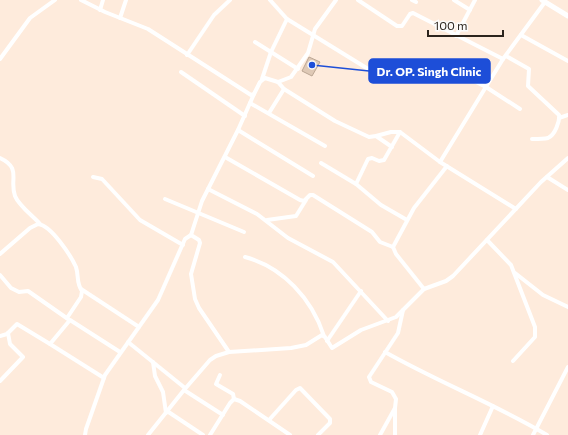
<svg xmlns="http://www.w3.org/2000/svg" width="568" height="435" viewBox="0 0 568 435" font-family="Commissioner,sans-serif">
<rect width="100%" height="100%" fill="#feebdc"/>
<path fill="#dfc9b6" stroke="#bba693" d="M309,57L320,62L312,76L302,71Z"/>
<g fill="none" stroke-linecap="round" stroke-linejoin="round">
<g stroke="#fff" stroke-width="4">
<path d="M81,0L105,12L148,29L251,95L254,94L260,82L265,78L278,82L291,77L308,53L315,29L336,0"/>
<path d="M270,0L287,19L373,72"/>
<path d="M358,0L397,26H402L410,14L413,13L503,59"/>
<path d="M412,0L416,2"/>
<path d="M454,0L470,10"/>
<path d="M100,10L103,0"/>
<path d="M120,18L126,0"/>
<path d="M521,35L568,61"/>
<path d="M456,36L475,0"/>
<path d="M255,42L298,69"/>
<path d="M187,55L214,15L230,0"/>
<path d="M506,56L529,69L528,86L559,115C560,121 555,135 548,138C544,139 537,139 532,139"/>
<path d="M0,59L30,18L55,0"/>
<path d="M449,68L486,87L520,109"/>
<path d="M181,72L245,116"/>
<path d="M262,79L271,52L287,19"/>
<path d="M278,82L284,89L335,121L369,137L376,136L391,132H400L440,162L516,209"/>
<path d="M250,103L325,146"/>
<path d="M269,113L284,89"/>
<path d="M559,118L568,115"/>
<path d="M238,130L313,176"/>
<path d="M376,136L392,147"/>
<path d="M225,157L300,200L304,201L310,195H313L372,232L380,242L393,247"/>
<path d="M0,158C22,168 9,180 15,196C19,206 33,216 40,224"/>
<path d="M440,162L503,59L545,2"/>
<path d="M321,163L356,184L381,205L407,220"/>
<path d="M93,177L102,179L140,220L183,245"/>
<path d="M547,177L568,190"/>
<path d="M356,184L368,159L372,158L379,161L384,160L400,132"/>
<path d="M208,189L257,214L288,238L333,262L388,321"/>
<path d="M165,199L244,232"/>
<path d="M267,220L296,216L306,200"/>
<path d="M487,240L511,265L535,327V337L513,361"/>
<path d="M0,254L30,228L38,224C51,225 71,256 76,267C79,276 76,283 82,291L81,297L67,318"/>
<path d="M245,257C283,267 312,299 324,336"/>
<path d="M515,273L543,295L568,307"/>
<path d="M0,275L11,288L19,292L28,291L68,319"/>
<path d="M81,289L139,327"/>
<path d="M424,289L396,254L393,247L414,208L447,166"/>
<path d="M0,336L7,334L17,324L50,344L70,320L120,352"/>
<path d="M327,341L361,291"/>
<path d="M128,342L185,388"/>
<path d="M50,344L104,378"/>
<path d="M229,352L199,308L195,299L191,274L200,243L199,240L191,235L202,201L238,130L254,94"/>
<path d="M385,352C438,382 495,404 547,435"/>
<path d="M153,362L155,376L163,392L166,413"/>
<path d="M220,375L216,384L233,394L234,399"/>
<path d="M0,381L23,357L10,344L8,333"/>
<path d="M184,390L223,415"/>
<path d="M395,409V435"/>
<path d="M167,411L203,435"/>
<path d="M269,420L296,390L300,388L330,419V423L318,435"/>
<path d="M85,435L86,429L105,375L158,300L185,239L191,235"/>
<path d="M148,435L184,390L210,360L216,356L229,352L291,348L306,345L322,335L325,337L332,348L361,330L396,317L424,289L446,281L453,276L541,182L568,158"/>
<path d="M210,435L230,403L234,399L240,401L290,435"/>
<path d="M380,435L395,408L396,399L392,392L371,382L369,377L398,333L403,310"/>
<path d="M480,435L493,406"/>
<path d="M533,435L568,367"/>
</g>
<path stroke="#fff" stroke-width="5" d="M542,0L568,16"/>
</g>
<path fill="none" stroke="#1d4ed8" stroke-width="1.5" d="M312 65L369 71"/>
<circle fill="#1d4ed8" stroke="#fcfcfc" stroke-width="1.5" cx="312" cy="65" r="4"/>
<rect fill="#1d4ed8" stroke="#1d4ed8" stroke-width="1.5" x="369" y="59" width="121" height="24" rx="4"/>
<g font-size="12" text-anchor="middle" font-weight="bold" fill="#fff">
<text x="429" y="76">Dr. OP. Singh Clinic</text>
</g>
<path d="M428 30v6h75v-6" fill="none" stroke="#2c241d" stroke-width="2"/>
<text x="434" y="30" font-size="12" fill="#2c241d" stroke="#fcfcfc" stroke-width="3" paint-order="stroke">100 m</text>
</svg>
